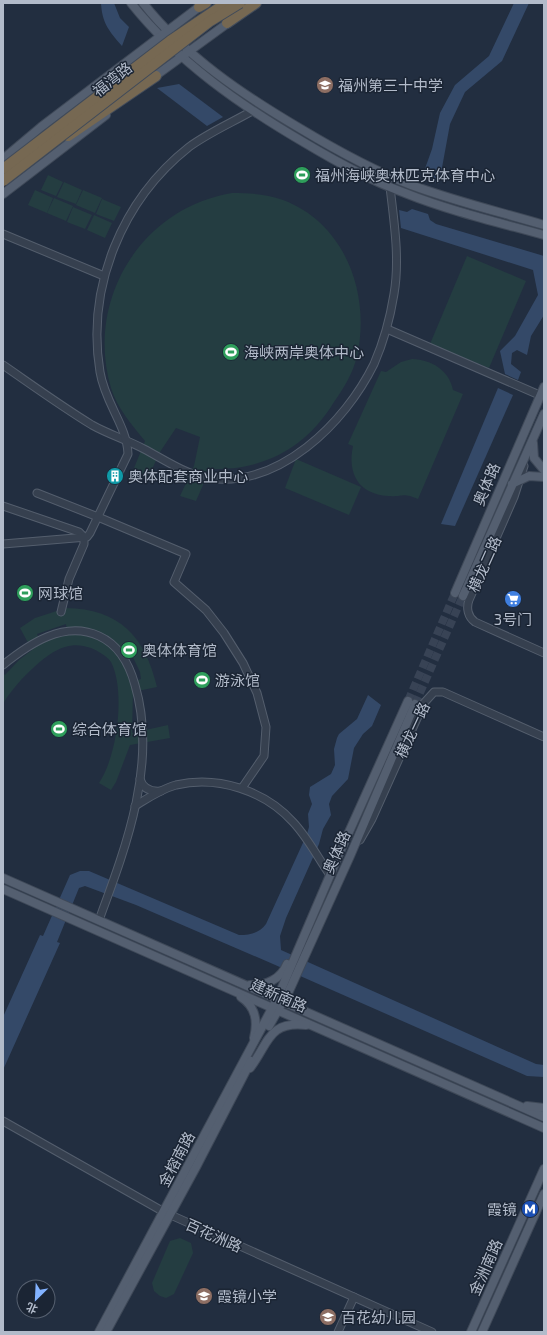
<svg xmlns="http://www.w3.org/2000/svg" width="547" height="1335" viewBox="0 0 547 1335" font-family="'Exo 2','Noto Sans SC',sans-serif">
<rect width="100%" height="100%" fill="#222e40"/>
<g fill="#243d41" fill-rule="evenodd">
<path d="M48,175L63,182L56,196L41,190Z"/>
<path d="M64,182L82,190L76,204L57,197Z"/>
<path d="M35,190L53,198L47,213L28,205Z"/>
<path d="M83,190L102,198L95,213L76,205Z"/>
<path d="M232,193C249,193 266,194 283,200C345,223 371,294 357,356C353,373 344,388 334,402C317,430 293,452 261,462C244,468 228,469 210,469L196,501L180,496L194,466L200,437L176,428L160,452L147,480L132,473L145,441C132,425 117,408 111,388C85,300 141,208 232,193Z"/>
<path d="M54,198L73,206L66,221L47,213Z"/>
<path d="M102,199L121,207L114,221L96,214Z"/>
<path d="M73,207L92,215L85,229L67,222Z"/>
<path d="M94,215L112,223L105,238L87,230Z"/>
<path d="M467,256L526,281L489,368L430,344Z"/>
<path d="M412,359C432,360 449,370 453,390L463,394L418,499C402,492 404,497 388,496C359,494 347,474 353,446L348,444L381,371L386,372L401,362Z"/>
<path d="M296,459L361,487L349,515L285,488Z"/>
<path d="M66,608C119,609 145,636 157,687L133,692L132,733L168,725L170,738L130,745L116,782L111,790L99,783C117,757 126,691 111,662C107,656 98,651 91,648C82,645 74,644 65,647C45,652 13,686 3,704V673L5,675L19,660L32,650L20,628L35,618ZM66,624L67,634L52,637L41,643L37,634ZM130,651L140,672L141,679L130,682L121,657Z"/>
<path d="M180,1238L191,1243L193,1253L174,1294L166,1298L160,1296L154,1291L152,1283L170,1241Z"/>
</g>
<g fill="#344968">
<path d="M101,3H114L120,18L129,27L122,46C109,31 102,23 101,3Z"/>
<path d="M514,3H529L502,61L465,92L450,124L439,184L422,177L432,149L440,113L455,85L489,56Z"/>
<path d="M179,84L223,117L207,126L157,88Z"/>
<path d="M412,209L428,214L430,220L436,224L544,256V315L531,336L527,355L517,350L512,353L511,364L521,372L518,380L505,374L500,351L515,336L538,295L533,270L401,228L399,210L407,212Z"/>
<path d="M498,388L513,395L455,526L441,524Z"/>
<path d="M368,695L381,705L372,726L363,734L354,748L348,779L332,796L329,804L331,815L323,829L319,844L286,918L280,936L281,950L536,1064L544,1065V1077L527,1076L273,964L136,905L85,886L79,888L57,942L60,943L3,1070V1017L40,935L43,936L70,875L80,871H89L239,935C251,935 259,933 266,924L307,834L309,827L308,814L312,804L309,795L310,787L331,774L335,765L334,749L337,738L339,734L357,719Z"/>
</g>
<g fill="none" stroke-linecap="round" stroke-linejoin="round">
<g stroke="#384355" stroke-width="8" stroke-dasharray="8 4" stroke-linecap="butt">
<path d="M408,701L455,593"/>
<path d="M415,704L463,596"/>
</g>
<g stroke="#545e6d" stroke-width="9">
<g id="minor">
<path d="M3,234L104,276"/>
<path d="M387,329L544,397"/>
<path d="M3,365C32,385 61,406 92,425C108,434 127,440 144,449C163,459 185,474 207,478C279,489 345,423 374,364C384,341 390,319 394,294C400,259 394,222 390,187"/>
<path d="M524,466L514,497L469,600C466,608 468,617 475,622L544,653"/>
<path d="M37,493L98,517L186,554L174,582L206,610L224,633L243,663L257,693L266,727L264,756L242,788"/>
<path d="M3,506L79,532L84,537V544L69,579L61,612"/>
<path d="M3,544L87,537L90,533L128,454C127,426 105,403 100,372C86,287 122,200 189,147C208,133 231,123 252,111"/>
<path d="M3,665C29,644 64,620 99,636C119,645 129,663 135,685C158,763 126,847 99,920"/>
<path d="M140,779C143,789 151,792 161,791"/>
<path d="M135,806C148,798 161,789 176,785C218,775 265,791 293,822C308,838 318,858 330,875"/>
<path d="M360,840L372,819L424,703L434,692H443L544,737"/>
<path d="M3,1121L164,1212L432,1332"/>
<path d="M338,1332L354,1297"/>
</g>
</g>
<g stroke="#3f4958" stroke-width="10">
<g id="major">
<path d="M131,3C178,62 240,105 305,143C337,162 369,180 405,193C450,211 497,222 544,235"/>
<path d="M143,3C185,56 243,95 301,129C336,150 372,170 411,185C454,201 500,212 544,225"/>
<path d="M151,79L232,20"/>
<path d="M3,159L41,127L203,4"/>
<path d="M3,194L106,115"/>
<path d="M533,443L534,458L544,470"/>
<path d="M512,484L529,476L544,477"/>
<path d="M455,593L544,387"/>
<path d="M463,596L544,414"/>
<path d="M3,878L544,1117"/>
<path d="M3,889L544,1128"/>
<path d="M250,985C266,986 281,979 287,964"/>
<path d="M241,997C256,1007 258,1021 254,1038"/>
<path d="M269,1026L289,991L350,856L415,704"/>
<path d="M250,1068C269,1043 268,1021 306,1025"/>
<path d="M527,1106L544,1108"/>
<path d="M99,1332L277,999L340,852L408,701"/>
<path d="M106,1332L196,1167L251,1061"/>
<path d="M471,1332L544,1169"/>
<path d="M482,1332L544,1194"/>
</g>
</g>
<g stroke="#414b5a" stroke-width="12">
<g id="highway">
<path d="M199,7L206,3"/>
<path d="M227,23L256,3"/>
<path d="M68,136L156,76"/>
</g>
</g>
<use href="#minor" stroke="#36404f" stroke-width="7"/>
<use href="#major" stroke="#545f70" stroke-width="8"/>
<use href="#highway" stroke="#766852" stroke-width="10"/>
<g stroke="#414b5a" stroke-width="12" stroke-linecap="butt">
<g id="highway-bridge">
<path d="M3,169L170,41L226,3"/>
<path d="M3,181L209,22L240,3"/>
</g>
</g>
<use href="#highway-bridge" stroke="#766852" stroke-width="10"/>
</g>
<defs>
<g id="school-disc" transform="scale(0.9)"><circle r="9.5" fill="#8d6e63" stroke="#1b2534"/><path d="M0-5L7-2L0 1L-7-2ZM-4 1L0 2.5L4 1V4Q0 6-4 4Z" fill="#fff"/></g>
<g id="stadium-disc" transform="scale(0.9)"><circle r="9.5" fill="#2e9e5b" stroke="#1b2534"/><path d="M0-5a6.5 5 0 1 0 0 10a6.5 5 0 1 0 0-10ZM-3.5-1.8h7v3.6h-7Z" fill="#fff"/></g>
<g id="building-disc" transform="scale(0.9)"><circle r="9.5" fill="#0f9aa8" stroke="#1b2534"/><path d="M-4-6H4V6H1V3H-1V6H-4ZM-2.5-4.3h1.7v1.8h-1.7ZM.8-4.3h1.7v1.8H.8ZM-2.5-1h1.7V.8h-1.7ZM.8-1h1.7V.8H.8Z" fill="#fff"/></g>
<g id="supermarket-disc" transform="scale(0.9)"><circle r="9.5" fill="#3f7fe0" stroke="#1b2534"/><path d="M-6-5.5h2.5l.6 2H6L4.5 2H-2.5L-4.4-4H-6ZM-1.5 3.2a1.3 1.3 0 1 0 .1 0ZM3 3.2a1.3 1.3 0 1 0 .1 0Z" fill="#fff"/></g>
<g id="metro-disc" transform="scale(0.9)"><circle r="9.5" fill="#1a4fb4" stroke="#1b2534"/><path d="M-5.5 5V-5H-3L0 0L3-5H5.5V5H3V-.5L0 4L-3-.5V5Z" fill="#fff"/></g>
</defs>
<g fill-rule="evenodd">
<use href="#school-disc" x="325" y="85"/>
<use href="#stadium-disc" x="302" y="175"/>
<use href="#stadium-disc" x="231" y="352"/>
<use href="#building-disc" x="115" y="476"/>
<use href="#stadium-disc" x="25" y="593"/>
<use href="#supermarket-disc" x="513" y="599"/>
<use href="#stadium-disc" x="129" y="650"/>
<use href="#stadium-disc" x="202" y="680"/>
<use href="#stadium-disc" x="59" y="729"/>
<use href="#metro-disc" x="530" y="1209"/>
<use href="#school-disc" x="204" y="1296"/>
<use href="#school-disc" x="328" y="1317"/>
</g>
<g text-anchor="middle" dominant-baseline="central" stroke-width="3" stroke-linejoin="round" paint-order="stroke">
<g font-size="15" fill="#b2bbca" stroke="#1b2534">
<text transform="translate(112 79) rotate(-38)">福湾路</text>
<text transform="translate(486 484) rotate(-67)">奥体路</text>
<text transform="translate(484 564) rotate(-66)">横龙二路</text>
<text transform="translate(412 730) rotate(-65)">横龙一路</text>
<text transform="translate(336 852) rotate(-66)">奥体路</text>
<text transform="translate(279 995) rotate(24)">建新南路</text>
<text transform="translate(176 1159) rotate(-62)">金榕南路</text>
<text transform="translate(214 1235) rotate(24)">百花洲路</text>
<text transform="translate(485 1267) rotate(-66)">金洲南路</text>
</g>
<g font-size="15" fill="#b2bbca" stroke="#1b2534" text-anchor="start">
<text x="338" y="85">福州第三十中学</text>
<text x="315" y="175">福州海峡奥林匹克体育中心</text>
<text x="244" y="352">海峡两岸奥体中心</text>
<text x="128" y="476">奥体配套商业中心</text>
<text x="38" y="593">网球馆</text>
<text x="513" y="619" text-anchor="middle">3号门</text>
<text x="142" y="650">奥体体育馆</text>
<text x="215" y="680">游泳馆</text>
<text x="72" y="729">综合体育馆</text>
<text x="517" y="1209" text-anchor="end">霞镜</text>
<text x="217" y="1296">霞镜小学</text>
<text x="341" y="1317">百花幼儿园</text>
</g>
</g>
<rect width="547" height="1335" fill="none" stroke="#b2bbca" stroke-width="8"/>
<g transform="translate(36 1299) rotate(204)"><circle r="19" fill="#1b2534" stroke="#576170"/>
<path d="M0-3L7 15L0 10L-7 15Z" fill="#82b2ff"/>
<text y="-6" font-size="11" font-weight="bold" text-anchor="middle" fill="#b2bbca">北</text>
</g>
</svg>
